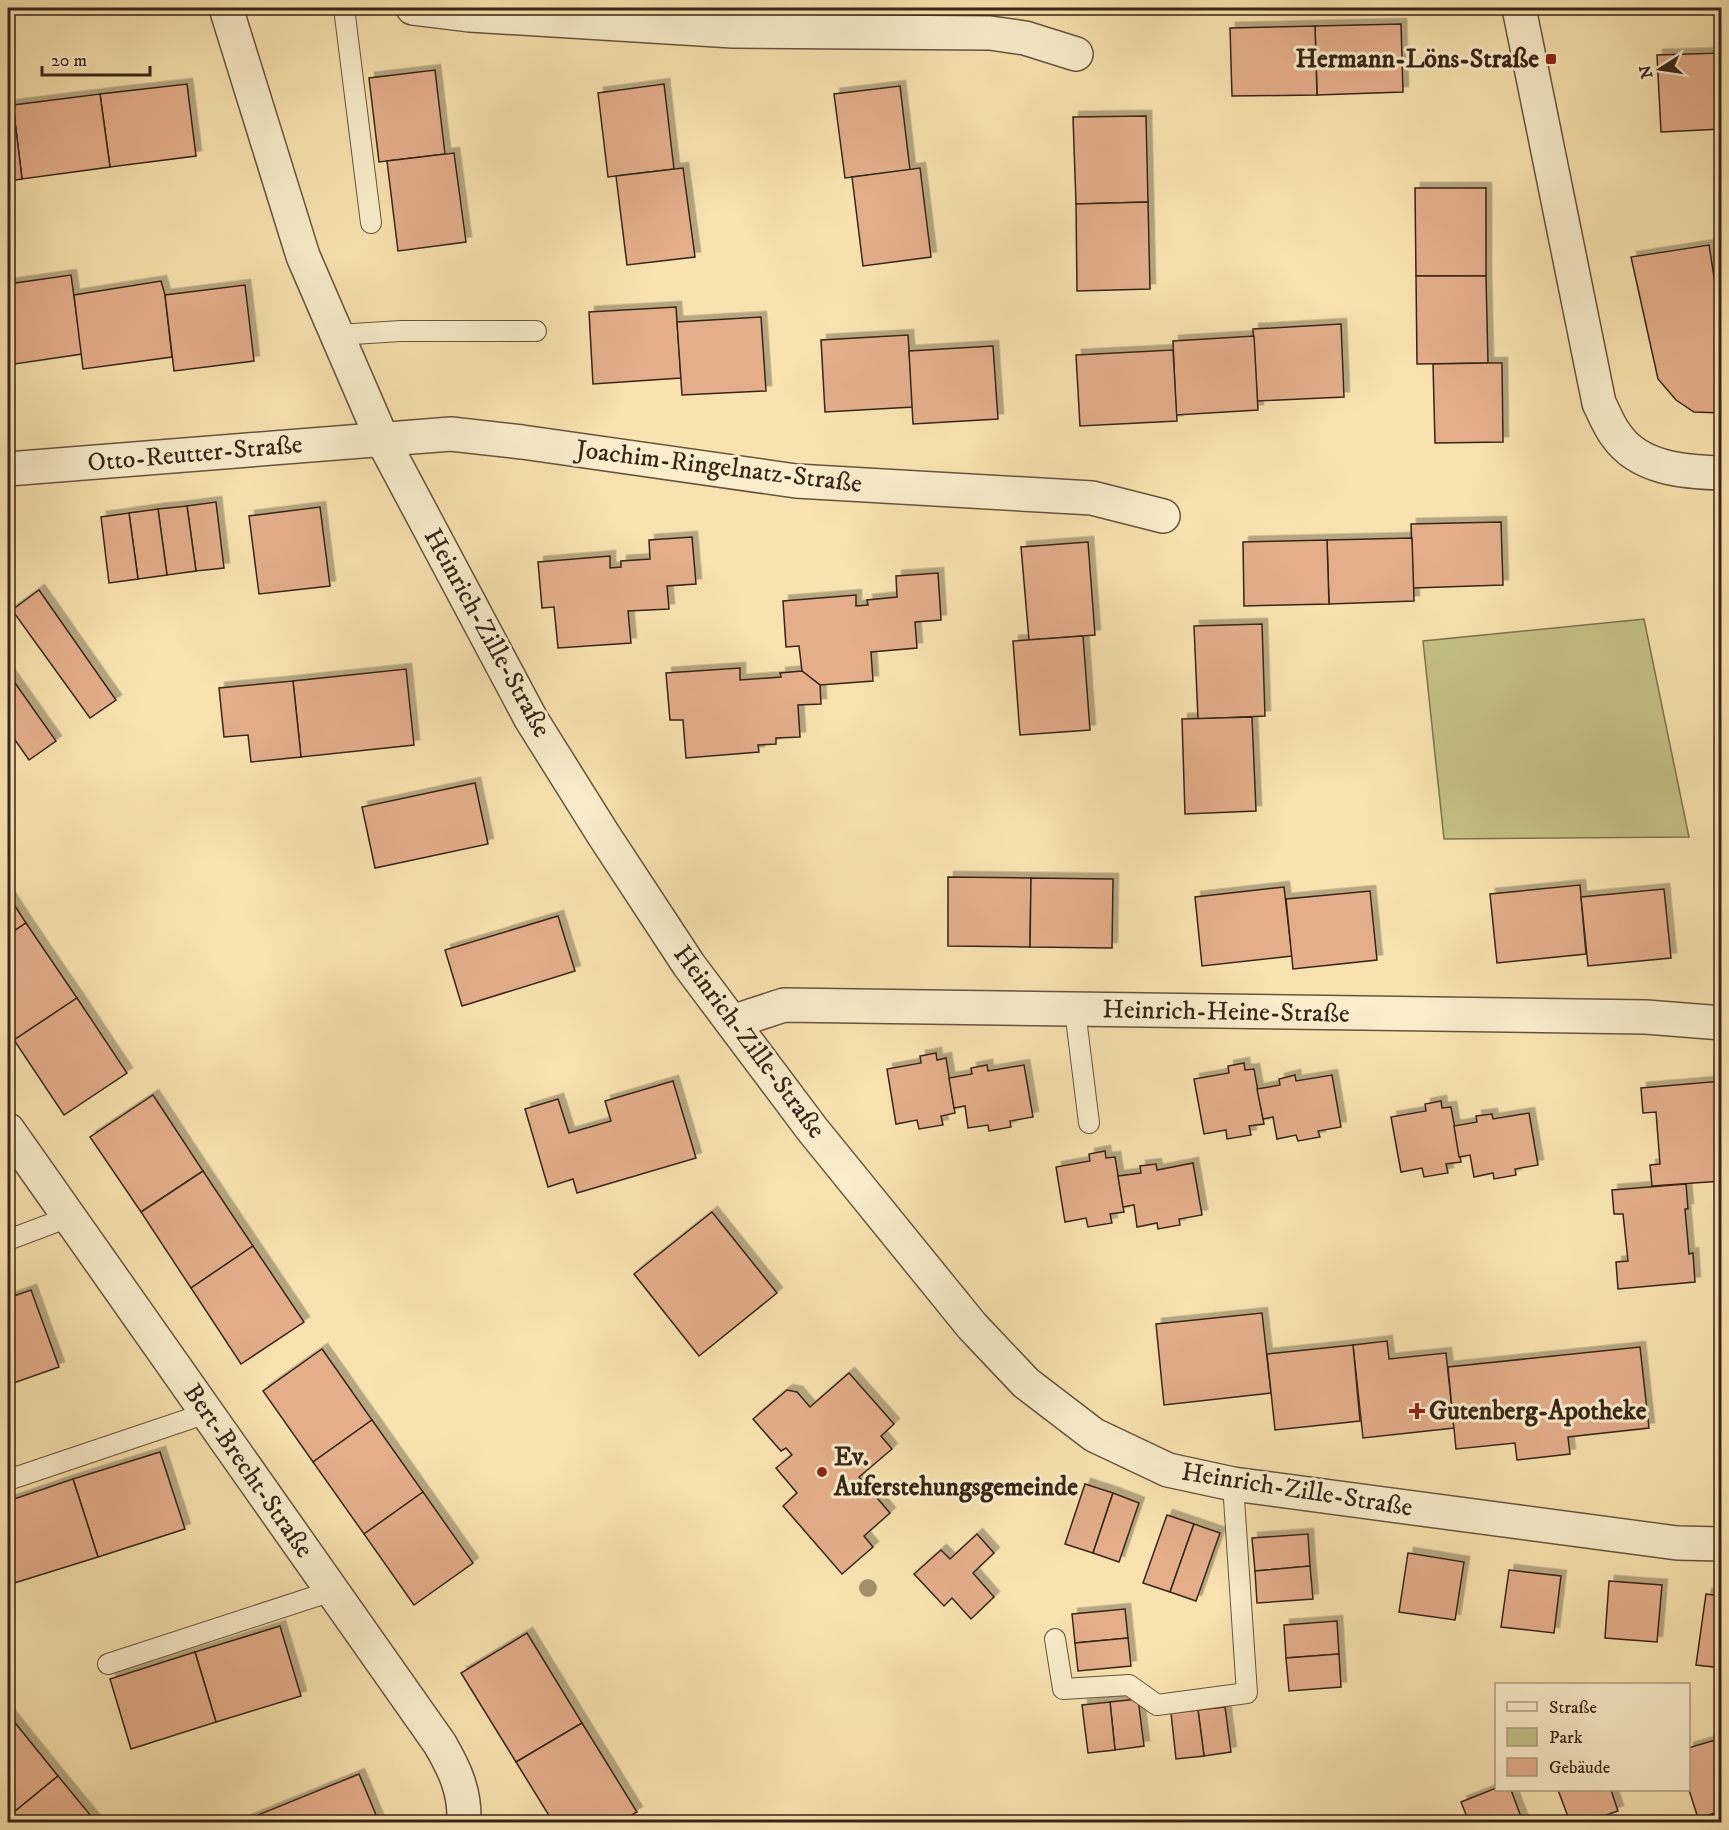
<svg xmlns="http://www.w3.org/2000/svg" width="1729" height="1830" viewBox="0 0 1729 1830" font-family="'IM FELL DW Pica',serif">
<defs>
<filter id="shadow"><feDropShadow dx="5.5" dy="-5.5" stdDeviation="0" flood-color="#0004"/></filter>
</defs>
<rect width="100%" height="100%" fill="#f8e3b0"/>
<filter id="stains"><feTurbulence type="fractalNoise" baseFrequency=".00333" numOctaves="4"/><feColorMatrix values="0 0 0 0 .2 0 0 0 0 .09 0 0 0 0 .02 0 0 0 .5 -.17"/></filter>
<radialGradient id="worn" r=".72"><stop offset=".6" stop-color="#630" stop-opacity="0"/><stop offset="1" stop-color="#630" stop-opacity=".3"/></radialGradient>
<path fill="#c4c187" stroke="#7e734e" stroke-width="1.5" d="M1644,619L1689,837L1444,839L1423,641Z"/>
<g fill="#e4ae8b" stroke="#382516" stroke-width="1.5" filter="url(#shadow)">
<path d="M1401,24L1403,92L1317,95L1315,26Z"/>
<path d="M1315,26L1317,95L1232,96L1230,28Z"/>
<path d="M1722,53V129L1661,132L1657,55Z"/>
<path d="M435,70L445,154L379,162L369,78Z"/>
<path d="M187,84L196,156L110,167L100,94Z"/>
<path d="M664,84L674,169L608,177L598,93Z"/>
<path d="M900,86L910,170L845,178L834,94Z"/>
<path d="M100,94L110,167L22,179L13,105Z"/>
<path d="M13,105L22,179L8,181V106Z"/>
<path d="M1146,116L1148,202L1076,204L1073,117Z"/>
<path d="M454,153L466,242L398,251L387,161Z"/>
<path d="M683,168L695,257L627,265L616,176Z"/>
<path d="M920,168L931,257L863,266L852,177Z"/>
<path d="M1415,188H1486V276H1416Z"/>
<path d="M1148,202L1150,289L1077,291L1076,204Z"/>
<path d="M1709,245L1722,328V413L1694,412L1676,400L1658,379L1631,257Z"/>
<path d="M71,275L82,354L8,365V284Z"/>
<path d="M1416,276H1486L1488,363L1417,364Z"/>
<path d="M161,281L165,295L172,357L83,369L74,295Z"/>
<path d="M245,285L254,361L174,371L165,295Z"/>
<path d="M676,307L681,378L593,384L589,312Z"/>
<path d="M761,317L766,391L682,395L677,322Z"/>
<path d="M1341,324L1344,397L1257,401L1253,329Z"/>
<path d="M908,335L913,407L825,412L821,340Z"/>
<path d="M1254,336L1258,410L1176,415L1173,341Z"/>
<path d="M993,346L998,419L913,424L909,351Z"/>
<path d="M1173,350L1177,421L1080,426L1076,355Z"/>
<path d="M1488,363H1502L1503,442L1435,443L1433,364Z"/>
<path d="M216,502L224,568L196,571L187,506Z"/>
<path d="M187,506L196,571L167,575L158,509Z"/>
<path d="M320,507L330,586L259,594L249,516Z"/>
<path d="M158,509L167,575L138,579L129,513Z"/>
<path d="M129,513L138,579L109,583L101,517Z"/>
<path d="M1501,522L1503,585L1413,588L1411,524Z"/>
<path d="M692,537L696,584L667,586L669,609L628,611L631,643L558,648L554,607L542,608L538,562L610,556V568L621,567V561L650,559L649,540Z"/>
<path d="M1412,538L1414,601L1329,604L1327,540Z"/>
<path d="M1327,540L1329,604L1244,606L1243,542Z"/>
<path d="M1088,542L1095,635L1029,640L1021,547Z"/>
<path d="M938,573L941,620L915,622L917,648L871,652L873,681L820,685L802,671L799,646L786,647L783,601L856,595V606L868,605L867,600L897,597L896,576Z"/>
<path d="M39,590L116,700L90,718L12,610Z"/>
<path d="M1262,624L1265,716L1198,719L1194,626Z"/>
<path d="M1083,636L1090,730L1020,735L1013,641Z"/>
<path d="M740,668V680L781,677L780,673L802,671L820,685L821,704L798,705L800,737L776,738V744L758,745L759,752L686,758L683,720H670L666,673Z"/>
<path d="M406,669L414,745L301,757L293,681Z"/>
<path d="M8,673L56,741L29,760L8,730Z"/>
<path d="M293,681L301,757L251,762L248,735L224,737L219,688Z"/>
<path d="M1252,717L1256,811L1185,814L1182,719Z"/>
<path d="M475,783L488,844L375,868L362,807Z"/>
<path d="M948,877L1031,878L1030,947L948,946Z"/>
<path d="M1031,878L1113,879L1112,948L1030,947Z"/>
<path d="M1580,885L1586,954L1497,963L1490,894Z"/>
<path d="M1284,887L1292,956L1202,966L1195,897Z"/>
<path d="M1664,889L1671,958L1588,966L1581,897Z"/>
<path d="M1370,891L1377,960L1293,969L1286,899Z"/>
<path d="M8,895L26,923L8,935Z"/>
<path d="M558,916L575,971L462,1006L445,950Z"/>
<path d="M26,923L77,998L14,1040L8,1030V935Z"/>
<path d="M77,998L127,1073L64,1115L14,1040Z"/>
<path d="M936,1053L937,1060L946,1058L955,1113L941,1116L943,1125L919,1129L917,1120L896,1124L887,1069L921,1063L920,1056Z"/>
<path d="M1244,1063L1245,1070L1254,1069L1264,1124L1249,1126L1251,1135L1227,1139L1226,1130L1204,1134L1194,1079L1229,1073L1228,1066Z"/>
<path d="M987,1065L988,1071L1024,1065L1033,1117L1010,1121L1011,1127L989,1131L988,1125L968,1128L965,1106L954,1108L949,1078L972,1074L971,1068Z"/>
<path d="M1295,1075L1296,1081L1332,1075L1341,1127L1318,1131L1320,1137L1298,1141L1296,1135L1277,1139L1273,1117L1263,1119L1257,1089L1280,1085L1279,1079Z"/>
<path d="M673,1081L696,1158L577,1193L573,1179L548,1187L525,1109L558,1099L569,1133L611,1121L605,1101Z"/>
<path d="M1722,1081V1181L1652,1186L1650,1165L1660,1164L1656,1112L1643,1113L1641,1088Z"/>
<path d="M153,1095L203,1171L141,1212L90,1137Z"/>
<path d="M1441,1101L1442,1108L1451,1107L1461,1162L1446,1164L1448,1173L1424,1177L1422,1168L1401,1172L1391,1117L1426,1111L1425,1104Z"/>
<path d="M1529,1113L1538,1165L1515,1169L1516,1175L1494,1179L1493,1173L1474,1177L1470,1155L1459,1157L1454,1126L1477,1122L1476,1116L1492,1114L1493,1119Z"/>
<path d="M1105,1151L1106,1158L1115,1157L1124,1212L1110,1214L1112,1223L1088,1227L1086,1218L1065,1222L1056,1167L1090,1161L1089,1154Z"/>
<path d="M1193,1163L1202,1215L1179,1219L1180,1225L1158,1229L1157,1223L1137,1227L1134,1205L1123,1207L1118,1176L1141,1173L1140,1166L1156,1164L1157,1170Z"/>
<path d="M203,1171L253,1246L191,1288L141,1212Z"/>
<path d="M1686,1184L1688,1209H1685L1689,1254L1693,1253L1695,1282L1618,1289L1616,1262L1628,1261L1623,1214H1614L1612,1190Z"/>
<path d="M712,1212L777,1293L699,1356L634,1274Z"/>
<path d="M253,1246L304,1322L241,1364L191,1288Z"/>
<path d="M31,1290L59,1367L8,1385V1298Z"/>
<path d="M1262,1313L1271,1393L1164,1405L1156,1324Z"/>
<path d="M1387,1341L1389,1359L1446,1353L1454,1428L1363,1438L1353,1345Z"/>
<path d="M1353,1345L1360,1421L1275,1430L1267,1354Z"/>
<path d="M1640,1347L1649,1428L1568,1437L1570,1454L1517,1460L1515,1443L1456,1449L1448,1367Z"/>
<path d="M322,1349L372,1420L313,1462L263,1391Z"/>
<path d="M849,1373L894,1424L881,1436L892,1449L859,1477L890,1513L864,1536L873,1547L842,1574L783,1506L797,1493L776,1468L792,1455L786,1448L781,1451L753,1419L787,1390L797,1392L810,1407Z"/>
<path d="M372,1420L423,1492L364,1534L313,1462Z"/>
<path d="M160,1452L185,1529L98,1557L73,1479Z"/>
<path d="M73,1479L98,1557L11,1584L8,1573V1501Z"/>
<path d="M1085,1484L1113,1493L1093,1553L1065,1544Z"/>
<path d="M423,1492L473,1563L414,1605L364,1534Z"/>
<path d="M1113,1493L1139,1503L1119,1562L1093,1553Z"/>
<path d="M1167,1515L1194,1524L1170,1592L1143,1583Z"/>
<path d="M1194,1524L1220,1533L1196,1601L1170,1592Z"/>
<path d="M977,1534L994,1553L973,1573L994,1597L971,1619L952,1598L944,1606L914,1574L941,1550L950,1559Z"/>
<path d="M1308,1534L1310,1566L1255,1571L1252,1538Z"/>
<path d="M1408,1553L1464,1562L1455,1620L1399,1612Z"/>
<path d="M1310,1566L1313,1599L1257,1603L1255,1571Z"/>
<path d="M1509,1570L1561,1576L1554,1633L1501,1627Z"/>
<path d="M1609,1581L1662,1585L1657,1642L1605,1638Z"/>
<path d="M1706,1594L1722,1596V1668L1696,1665Z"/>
<path d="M1125,1609L1128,1638L1075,1643L1072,1614Z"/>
<path d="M1337,1621L1339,1654L1286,1658L1284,1625Z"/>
<path d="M280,1626L301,1696L216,1722L195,1652Z"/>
<path d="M527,1633L582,1723L516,1762L461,1673Z"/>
<path d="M1128,1638L1131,1666L1078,1671L1075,1643Z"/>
<path d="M195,1652L216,1722L131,1749L110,1679Z"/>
<path d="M1339,1654L1341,1687L1289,1691L1286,1658Z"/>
<path d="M1138,1699L1144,1746L1115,1750L1110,1702Z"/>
<path d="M1110,1702L1115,1750L1088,1753L1082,1705Z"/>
<path d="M1225,1707L1231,1752L1204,1756L1198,1710Z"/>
<path d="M1198,1710L1204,1756L1176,1759L1171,1713Z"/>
<path d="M8,1714L58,1776L8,1817Z"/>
<path d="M582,1723L637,1812L620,1822H553L516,1762Z"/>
<path d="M1722,1738V1811L1698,1818L1688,1787V1748Z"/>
<path d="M359,1774L379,1822H241Z"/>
<path d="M58,1776L96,1822H11L8,1817Z"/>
<path d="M1496,1788V1790H1511L1523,1822H1469L1461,1802Z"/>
<path d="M1558,1790H1611L1618,1811L1586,1822H1570Z"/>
</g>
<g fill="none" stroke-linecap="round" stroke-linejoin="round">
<g stroke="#68543c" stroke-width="22">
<g id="lane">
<path d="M344,8L371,223"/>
<path d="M337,335L401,331H536"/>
<path d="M1075,1010L1089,1123"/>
<path d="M8,1240L69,1217"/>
<path d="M8,1480L207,1413"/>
<path d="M1055,1639L1063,1689L1129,1685L1157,1705L1247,1693L1233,1484"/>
<path d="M108,1664L332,1591"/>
</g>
</g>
<g stroke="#68543c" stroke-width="36">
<g id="street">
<path d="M226,8L303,256L382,439L531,719L603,834L689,965L812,1129L972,1326L1026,1383L1094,1435L1168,1470L1233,1484L1677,1543L1722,1544"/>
<path d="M413,8L470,15L733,31L990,33L1025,38L1076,54"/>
<path d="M1519,8L1599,403C1604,413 1609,426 1616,435C1639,469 1685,472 1722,473"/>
<path d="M8,469L451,434L522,442L796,481L1092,498L1163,516"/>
<path d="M732,1022L784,1005L1646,1017L1722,1023"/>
<path d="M8,1130L440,1744C455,1770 465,1791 464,1822"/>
</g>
</g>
<use href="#lane" stroke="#faedcc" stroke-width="20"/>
<use href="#street" stroke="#faedcc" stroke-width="33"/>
</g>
<circle fill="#a2906b" cx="868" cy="1588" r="9"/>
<g fill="#8f2418" stroke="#faedcc" stroke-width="2">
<rect x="1545" y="53" width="12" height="12" rx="3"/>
<path d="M1414 1402h6v6h6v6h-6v6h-6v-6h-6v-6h6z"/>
<circle cx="822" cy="1472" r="6"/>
</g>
<g text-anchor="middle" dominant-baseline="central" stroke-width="6" stroke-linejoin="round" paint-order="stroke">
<g font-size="26" font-weight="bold" fill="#382516" stroke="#faedcc" text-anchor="start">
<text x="1539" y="59" text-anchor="end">Hermann-Löns-Straße</text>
<text x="1429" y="1411">Gutenberg-Apotheke</text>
<text x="834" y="1457">Ev.<tspan x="834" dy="30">Auferstehungsgemeinde</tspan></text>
</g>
<g font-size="26" fill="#382516" stroke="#faedcc">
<text transform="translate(195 454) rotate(-5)">Otto-Reutter-Straße</text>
<text transform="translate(719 467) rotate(7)">Joachim-Ringelnatz-Straße</text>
<text transform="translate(487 633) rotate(61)">Heinrich-Zille-Straße</text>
<text transform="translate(1226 1012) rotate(1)">Heinrich-Heine-Straße</text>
<text transform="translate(749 1042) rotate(53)">Heinrich-Zille-Straße</text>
<text transform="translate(248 1471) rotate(55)">Bert-Brecht-Straße</text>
<text transform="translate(1297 1490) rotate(9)">Heinrich-Zille-Straße</text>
</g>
</g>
<rect width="1729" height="1830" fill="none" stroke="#f8e3b0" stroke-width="30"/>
<rect x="9" y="9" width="1711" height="1812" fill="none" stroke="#382516" stroke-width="3"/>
<rect x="15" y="15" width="1699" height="1800" fill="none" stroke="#382516" stroke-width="1.5"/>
<rect x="1495" y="1683" width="195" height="108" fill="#faedcc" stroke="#ac9d83" stroke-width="1.5"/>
<rect x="1507" y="1702" width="30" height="9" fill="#faedcc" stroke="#ac9d83" stroke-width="1.5"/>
<text x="1549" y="1713" font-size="18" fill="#382516">Straße</text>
<rect x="1507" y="1728" width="30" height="18" fill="#c4c187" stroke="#ac9d83" stroke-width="1.5"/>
<text x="1549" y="1743" font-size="18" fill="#382516">Park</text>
<rect x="1507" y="1758" width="30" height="18" fill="#e4ae8b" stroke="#ac9d83" stroke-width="1.5"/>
<text x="1549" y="1773" font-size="18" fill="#382516">Gebäude</text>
<g transform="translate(1660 69) rotate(258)" stroke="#faedcc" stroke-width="4.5" paint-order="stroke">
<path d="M0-4.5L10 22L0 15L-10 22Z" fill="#382516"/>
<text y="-9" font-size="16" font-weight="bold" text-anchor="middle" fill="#382516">N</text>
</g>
<path d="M42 66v9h108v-9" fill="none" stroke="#382516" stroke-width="3"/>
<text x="51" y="66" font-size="18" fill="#382516" stroke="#faedcc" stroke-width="4.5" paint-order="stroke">20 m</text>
<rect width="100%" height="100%" filter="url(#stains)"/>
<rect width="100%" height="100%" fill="url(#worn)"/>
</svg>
